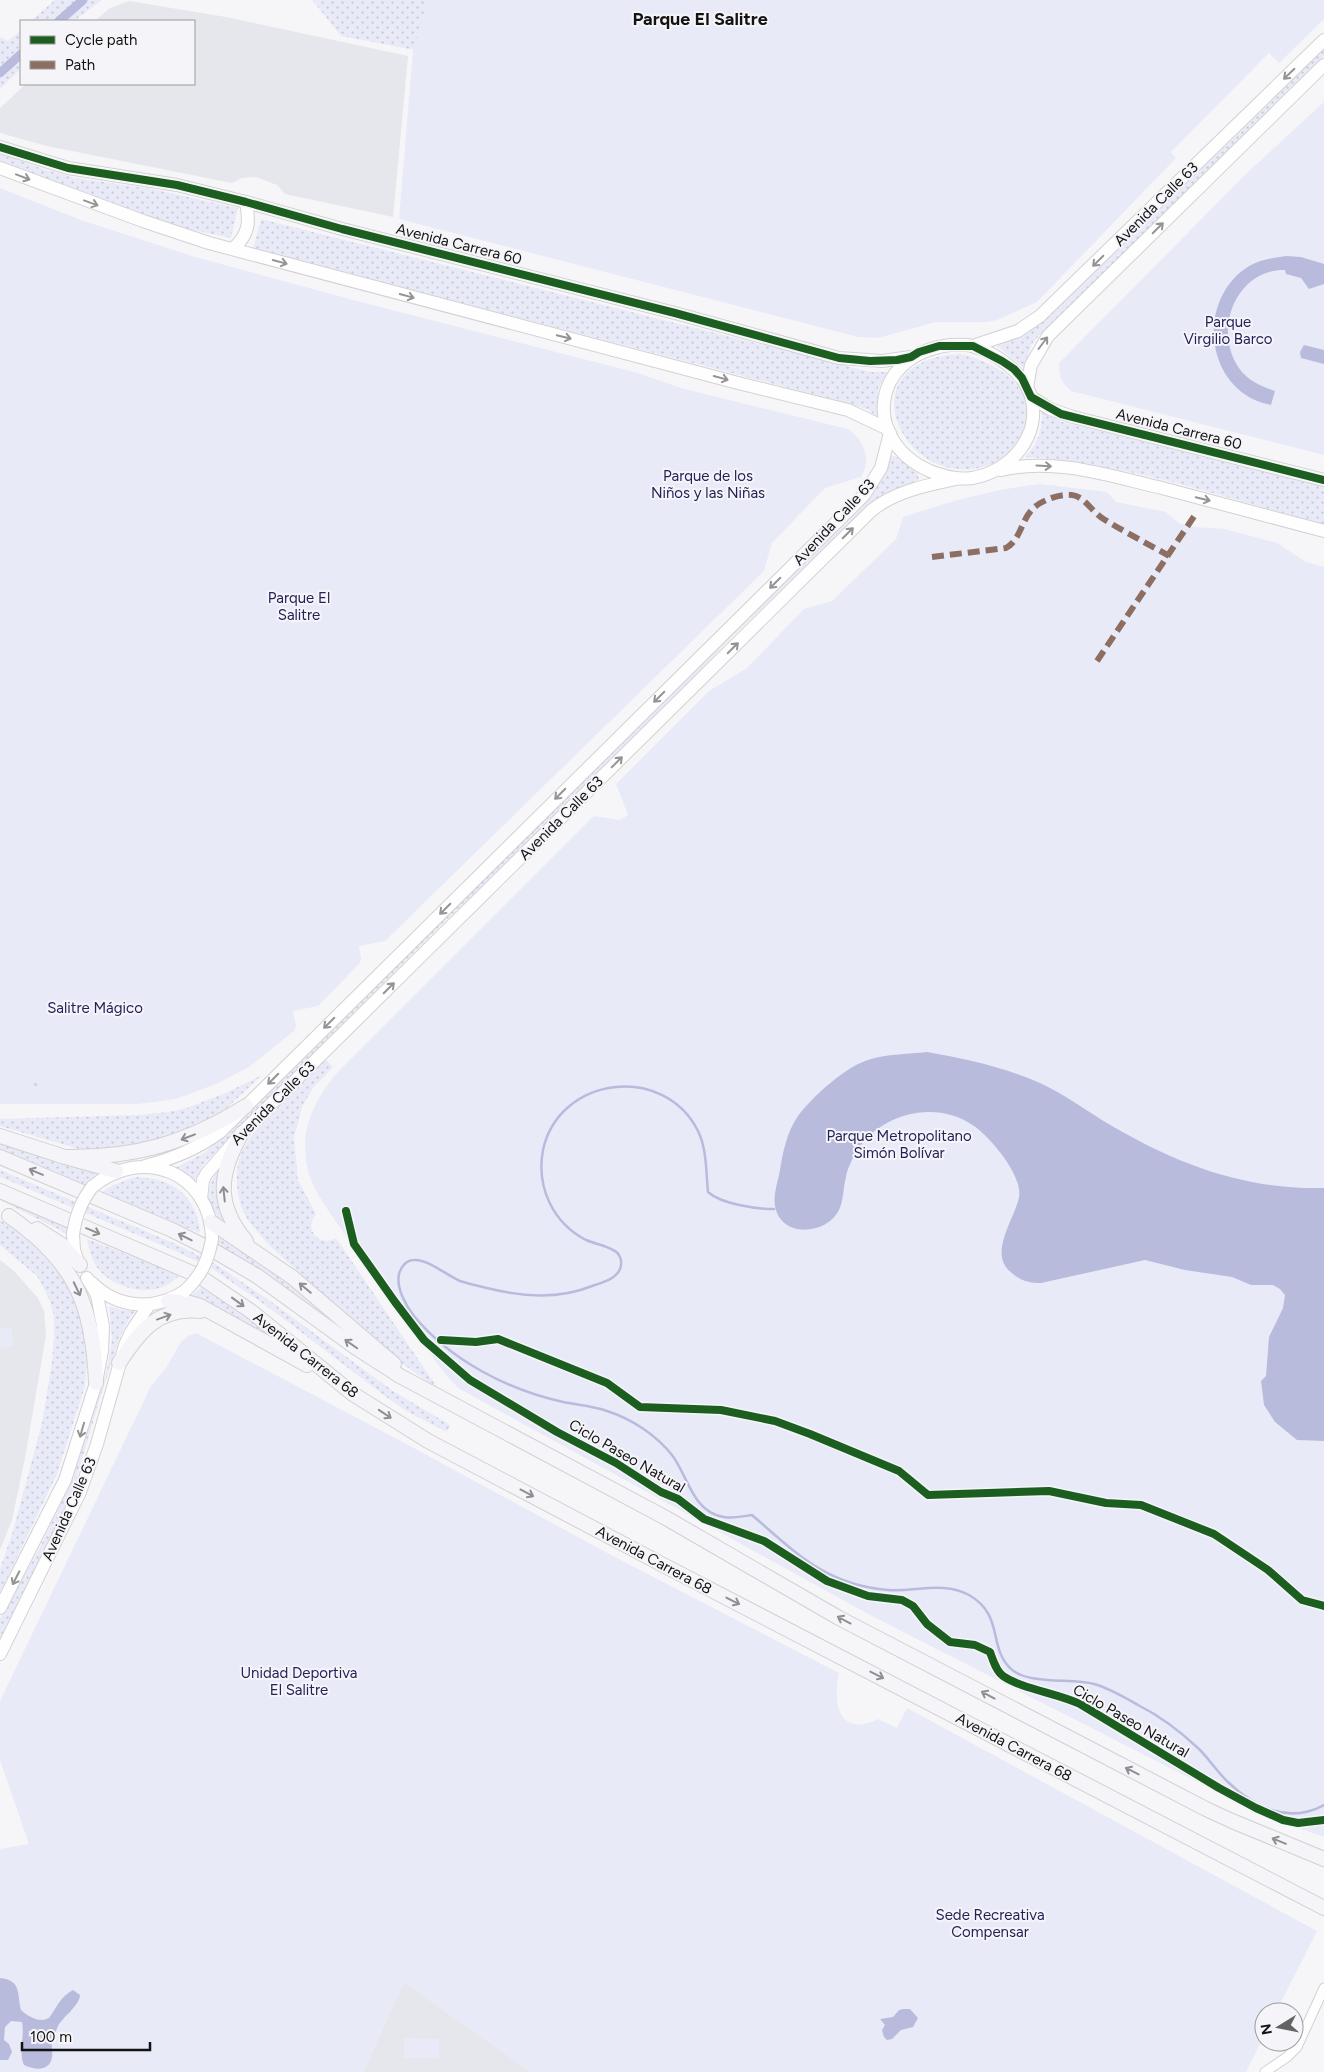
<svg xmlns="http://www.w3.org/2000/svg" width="1324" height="2072" viewBox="0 0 1324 2072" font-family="Figtree,sans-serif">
<defs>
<pattern id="grass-dots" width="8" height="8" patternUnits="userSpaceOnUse" patternTransform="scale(1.25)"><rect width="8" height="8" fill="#e9eaf8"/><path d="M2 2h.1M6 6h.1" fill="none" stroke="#c7c8d4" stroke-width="1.8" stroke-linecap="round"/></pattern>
</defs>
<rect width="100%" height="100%" fill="#f6f6f8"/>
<g fill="#e6e6ed">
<path d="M129,1L226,17L408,56L393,217L285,194L277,185L256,177L242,178L232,183L47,146L0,133V108L26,84H194V21H95L110,8Z"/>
<path d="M0,1260L13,1270L38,1298L44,1311L46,1335L25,1458L12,1520L0,1550Z"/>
<path d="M404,1982L531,2072H363Z"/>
</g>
<g fill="url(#grass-dots)">
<path d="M55,0H102L74,21H31Z"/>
<path d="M312,0H430L415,50L341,36Z"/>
<path d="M21,30V69L0,89V37L8,41Z"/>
<path d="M1324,47V56L1038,337L1031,345L1024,368L997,346L1023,335L1055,310Z"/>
<path d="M0,154L46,170L76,178L152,189L238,208L231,238L178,227L0,161Z"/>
<path d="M261,219L870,372H889L878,388L877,417L869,410L847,403L253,249Z"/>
<path d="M960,354C997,361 1044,392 1022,436C1017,445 1011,454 1002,459C910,510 835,360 960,354Z"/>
<path d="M1042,411L1062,422L1324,486V525C1230,499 1123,462 1025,457C1039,443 1042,429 1042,411Z"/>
<path d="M890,456H895L917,473L919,477L918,480L870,504L805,567L731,638L633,740L515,857L443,923L304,1062L203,1165L194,1181L182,1171L175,1168L204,1153L220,1139L872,495L885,475Z"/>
<path d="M325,1059L333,1067L313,1088L302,1107L294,1138L298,1180L316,1214C303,1229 319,1248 336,1238L439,1390L385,1351L269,1245C261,1235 251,1226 245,1215C236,1199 234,1171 241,1154C250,1132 271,1115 287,1098C300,1086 313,1072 325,1059Z"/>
<path d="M262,1075L227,1108L206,1123L159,1143L89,1152L0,1126V1119L139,1115L168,1112L187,1108L228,1092Z"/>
<path d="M0,1144L98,1173L84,1186L0,1153Z"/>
<path d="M221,1165L232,1229C206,1213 202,1190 221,1165Z"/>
<path d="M0,1170L176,1244L214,1263L273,1303L393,1391L450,1425L447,1432L408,1412L389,1399L268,1307L211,1268L173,1250L0,1177Z"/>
<path d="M136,1177C173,1178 197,1196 200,1233L101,1193L113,1185Z"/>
<path d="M0,1197L71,1226L70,1237L60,1230L0,1200Z"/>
<path d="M0,1220L31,1240L63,1274L78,1308L88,1349L85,1386L57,1474L0,1593V1569L13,1531L42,1423L52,1362L54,1336V1316L49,1299L43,1287L37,1276L0,1245Z"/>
<path d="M217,1234L305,1294L347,1333L258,1270L218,1247Z"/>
<path d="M87,1239L181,1275C176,1278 171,1283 165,1286C144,1295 115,1288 100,1271C92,1263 89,1249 87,1239Z"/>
<path d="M203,1286L244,1313L291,1350L192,1295Z"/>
<path d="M109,1306L122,1310L135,1311L126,1324L119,1339L98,1405L70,1501L0,1642V1619L39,1549L64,1497L107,1370L112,1339Z"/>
</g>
<g fill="#e9eaf8">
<path d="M429,0H1324V19L1279,63L1269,53L1171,152L1176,158L1037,302L997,320L987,322H936L878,338L858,337L399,219L413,50Z"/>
<path d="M1324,102V455L1071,391C1061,382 1059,376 1059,363L1247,173Z"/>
<path d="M0,188L81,220L192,256L357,301L638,373L681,388L848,429C864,441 872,458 861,477L825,488L772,543L764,571L385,941L359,946L361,958L360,963L318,1006L293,1011L296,1026L294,1031L249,1067L216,1084L176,1099L138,1104H0Z"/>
<path d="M1040,484L1107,492L1116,502L1166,512L1179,523L1195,527L1225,529L1277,543L1306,562L1324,567V1837L1264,1816L872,1616L458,1388L446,1375C411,1328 376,1281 344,1233C330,1212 312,1191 307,1166C300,1130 313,1103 335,1075L594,816L620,820L628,815L616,784L709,691L747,668L804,609L832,601L896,539L903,517C948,502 993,489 1040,484Z"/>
<path d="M11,1327L14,1346L0,1348V1329Z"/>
<path d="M196,1333L412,1447L611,1555L839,1673C832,1704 840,1738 878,1719L897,1728L907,1708L1317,1931L1276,2012H1264V2036L1246,2072H531L404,1982L363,2072H0V1849L29,1844L0,1760V1701L151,1386L166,1368L181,1342L188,1336Z"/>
<path d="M404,2038L439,2039V2058H404Z"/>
</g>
<g fill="#b9bbdd">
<path d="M1286,256L1301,257L1324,264V284L1309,289L1301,278L1286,274L1285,270C1234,269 1211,335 1242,372C1251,382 1263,387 1275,391L1271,405C1205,393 1194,300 1249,266C1261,259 1273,258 1286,256Z"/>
<path d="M1304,345L1324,350V364L1301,358L1300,352Z"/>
<path d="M927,1052C966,1059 1004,1067 1040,1083C1066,1095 1088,1112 1112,1126C1179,1165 1246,1190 1324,1188V1441L1297,1440L1275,1422L1264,1405L1261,1381L1266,1376L1269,1337L1283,1308L1285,1295L1280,1289L1273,1285H1251L1232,1277L1185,1270L1145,1260L1041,1283C1029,1283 1022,1281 1013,1274C986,1255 1015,1219 1019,1197C1023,1176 991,1138 974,1126C935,1098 876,1114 854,1156C851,1162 847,1170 846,1177C843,1187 844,1200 839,1210C829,1231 793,1238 779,1217C770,1202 777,1186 780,1170C783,1151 787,1132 798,1116C812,1097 847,1065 871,1059C889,1054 909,1054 927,1052Z"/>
<path d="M0,1978C22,1980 17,1995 21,2010C29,2017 39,2023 49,2018C57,2007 60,1997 73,1990L80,1995C80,2005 63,2017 58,2026C56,2031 53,2037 52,2041C51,2046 53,2052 52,2057C50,2072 34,2070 24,2065C18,2052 25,2036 22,2022L11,2021L5,2027L4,2040L9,2044L12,2052L8,2060H0Z"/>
<path d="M903,2009H910L918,2018L913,2027L901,2030L892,2039L887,2040L884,2037L882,2030L885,2025L880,2019L893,2017L899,2010Z"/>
</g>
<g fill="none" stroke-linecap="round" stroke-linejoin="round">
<path stroke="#b9bbdd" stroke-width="2.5" d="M774,1209C756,1209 721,1204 708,1192C706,1173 707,1149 698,1131C664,1063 559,1076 543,1150C536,1187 553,1223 586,1240C595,1244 605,1245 613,1250C620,1253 623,1261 620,1269C616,1279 602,1283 592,1286C558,1300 522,1297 487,1288C478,1286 469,1284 460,1281C446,1275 428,1259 414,1260C406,1260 401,1267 399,1274C396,1288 406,1306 414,1316C450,1360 508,1390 563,1402C578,1405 593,1406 607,1411C632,1419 656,1435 672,1455C688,1476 693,1513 724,1517C733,1519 743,1516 752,1515C796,1553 826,1585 888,1590C915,1592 944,1581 969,1595C1004,1615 988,1646 1010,1668C1026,1685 1071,1678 1094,1684C1109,1688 1124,1697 1138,1705C1160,1716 1181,1732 1199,1749C1210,1760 1218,1773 1229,1783C1255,1808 1289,1824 1324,1805"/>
<g stroke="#b9bbdd" stroke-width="9">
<path d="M59,21L83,0"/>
<path d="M0,73L21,54"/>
</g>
<g stroke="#d2d2d4" stroke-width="11">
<path id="street" d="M1265,2072L1287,2057L1297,2047L1324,1988"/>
</g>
<g stroke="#d2d2d4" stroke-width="14">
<g id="secondary">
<path d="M0,147L68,168L177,185L246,202L342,229L675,313L839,358L882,361L911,357"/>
<path d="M0,168L143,221L209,243L738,383L848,410L888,429"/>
<path d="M233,249C249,234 250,223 246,202"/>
<path d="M950,345C957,345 965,344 972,346C996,353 1023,372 1031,396C1042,436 1010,472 972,478C959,480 948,477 935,473C861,445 868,355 950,345Z"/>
<path d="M973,346L1018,331L1040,316L1324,40"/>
<path d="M1027,387L1031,365L1048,336L1324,65"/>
<path d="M1031,397L1050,409L1073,417L1324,480"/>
<path d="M1001,470C1054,457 1110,476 1162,488C1216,502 1270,517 1324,531"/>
<path d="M145,1166C172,1159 197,1149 220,1132L864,495L881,468L890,433"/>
<path d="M92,1187C142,1145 211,1172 212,1239"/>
<path d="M201,1199L203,1180L207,1173L242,1133L872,510C896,491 928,485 956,479"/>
<path d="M73,1234L74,1250L79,1265"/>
<path d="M92,1283C118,1309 155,1311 185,1291"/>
<path d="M0,1608L65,1480L96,1383L102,1351L103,1326L97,1295L87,1278"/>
<path d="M0,1654L80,1492L97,1444L125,1345L131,1332L149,1305"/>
</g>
</g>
<g stroke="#d1d1d2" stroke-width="16">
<g id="primary">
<path d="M242,1133C219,1173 215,1204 246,1241"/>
<path d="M0,1136L65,1157L116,1171"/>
<path d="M0,1157L172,1230L216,1252L257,1276L355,1347L400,1376L666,1518L839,1618L1206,1809L1232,1821L1324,1859"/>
<path d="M65,1157C135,1158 187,1143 246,1106"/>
<path d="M0,1191L199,1276L252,1312L353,1394L428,1441L667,1567L1324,1908"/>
<path d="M9,1216C75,1262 93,1304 96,1383"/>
<path d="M211,1222L292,1277L394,1364"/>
<path d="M37,1229L62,1245L80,1265"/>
<path d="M168,1301L190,1303L200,1306L307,1365"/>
<path d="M119,1363C140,1332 157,1307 200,1311"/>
</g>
</g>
<use href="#street" stroke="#fefefe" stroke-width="9"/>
<use href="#secondary" stroke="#fefefe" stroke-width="12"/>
<use href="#primary" stroke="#f4f4f9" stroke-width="14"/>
<path stroke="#d4d4d5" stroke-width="2.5" stroke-dasharray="9 9" stroke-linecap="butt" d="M34,1085L37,1084"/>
<g stroke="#d2d2d4" stroke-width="14" stroke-linecap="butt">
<g id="secondary-bridge">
<path d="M73,1234C76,1215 81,1202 92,1187"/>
<path d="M185,1291C201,1276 208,1261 212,1239"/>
</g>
</g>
<use href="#secondary-bridge" stroke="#fefefe" stroke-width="12"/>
<g stroke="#8d6e63" stroke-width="6" stroke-dasharray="12 6" stroke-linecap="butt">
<path d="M932,557L1006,548C1022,539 1021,517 1036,506C1045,499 1064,492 1076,496C1086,500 1093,512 1102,518C1124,532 1147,543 1169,556"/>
<path d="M1097,661L1197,512"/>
</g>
<g stroke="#f5f5f9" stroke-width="11">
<g id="cycleway">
<path d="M0,147L68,168L177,185L246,202L342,229L675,313L839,358L870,361L897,360L911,357L919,352L939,346H973L1002,361L1014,369L1022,378L1031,397L1061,414L1324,480"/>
<path d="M346,1211L354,1244L395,1302L424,1340L470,1380L557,1432L616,1463L661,1492L678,1499L704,1519L764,1541L827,1581L868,1596L902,1600L913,1606L927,1624L950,1642L975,1645L990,1652C993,1660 996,1671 1003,1676C1022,1689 1057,1693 1080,1704L1219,1788L1256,1808L1283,1820L1298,1823L1324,1820"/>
<path d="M441,1340L476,1342L498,1339L607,1383L640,1407L721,1410L775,1421L810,1434L899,1471L928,1495L1049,1491L1106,1503L1141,1505L1214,1534L1268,1570L1302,1600L1324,1606"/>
</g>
</g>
<use href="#cycleway" stroke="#1b5e20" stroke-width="8"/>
</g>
<defs><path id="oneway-shaft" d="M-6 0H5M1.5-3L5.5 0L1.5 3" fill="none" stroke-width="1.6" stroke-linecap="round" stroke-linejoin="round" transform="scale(1.25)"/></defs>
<g stroke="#949495">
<use href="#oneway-shaft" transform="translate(1289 74) rotate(136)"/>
<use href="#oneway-shaft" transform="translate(23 177) rotate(21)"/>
<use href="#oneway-shaft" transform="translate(91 203) rotate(20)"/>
<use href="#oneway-shaft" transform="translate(1158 228) rotate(-45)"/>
<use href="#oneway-shaft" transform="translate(1098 261) rotate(135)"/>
<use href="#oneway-shaft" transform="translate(280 262) rotate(15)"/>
<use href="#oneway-shaft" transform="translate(407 296) rotate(15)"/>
<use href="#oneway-shaft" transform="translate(564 337) rotate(14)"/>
<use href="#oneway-shaft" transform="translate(1043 343) rotate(-53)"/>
<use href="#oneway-shaft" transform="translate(721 378) rotate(15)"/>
<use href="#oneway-shaft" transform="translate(1044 466) rotate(3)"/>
<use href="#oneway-shaft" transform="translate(1203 499) rotate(14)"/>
<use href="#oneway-shaft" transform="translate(848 533) rotate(-45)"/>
<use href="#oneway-shaft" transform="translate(775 583) rotate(135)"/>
<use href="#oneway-shaft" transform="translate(733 648) rotate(-45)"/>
<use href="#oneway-shaft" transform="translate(659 697) rotate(135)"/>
<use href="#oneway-shaft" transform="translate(617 762) rotate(-45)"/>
<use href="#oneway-shaft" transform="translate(560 794) rotate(135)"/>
<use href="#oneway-shaft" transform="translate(445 909) rotate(135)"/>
<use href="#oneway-shaft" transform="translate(389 988) rotate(-45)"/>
<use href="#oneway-shaft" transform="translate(329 1023) rotate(135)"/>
<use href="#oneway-shaft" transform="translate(273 1079) rotate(135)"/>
<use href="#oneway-shaft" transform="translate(82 1430) rotate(106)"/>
<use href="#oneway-shaft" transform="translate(16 1578) rotate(117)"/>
</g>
<g stroke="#8f8f92">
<use href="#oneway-shaft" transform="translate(188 1137) rotate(159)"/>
<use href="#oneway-shaft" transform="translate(36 1172) rotate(-157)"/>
<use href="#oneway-shaft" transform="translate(224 1194) rotate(-96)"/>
<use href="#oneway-shaft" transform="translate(93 1231) rotate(23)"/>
<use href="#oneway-shaft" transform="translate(185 1237) rotate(-154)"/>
<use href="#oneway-shaft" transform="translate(305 1288) rotate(-140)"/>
<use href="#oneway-shaft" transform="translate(77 1289) rotate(64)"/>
<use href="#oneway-shaft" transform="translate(238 1302) rotate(36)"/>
<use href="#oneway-shaft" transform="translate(164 1317) rotate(-20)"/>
<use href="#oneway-shaft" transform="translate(351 1344) rotate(-145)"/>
<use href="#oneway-shaft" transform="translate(385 1414) rotate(34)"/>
<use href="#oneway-shaft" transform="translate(527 1493) rotate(28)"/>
<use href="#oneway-shaft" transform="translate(733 1601) rotate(27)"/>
<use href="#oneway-shaft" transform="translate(844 1620) rotate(-152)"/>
<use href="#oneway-shaft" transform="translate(877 1675) rotate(27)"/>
<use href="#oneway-shaft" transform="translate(988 1695) rotate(-152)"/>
<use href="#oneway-shaft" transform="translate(1132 1771) rotate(-153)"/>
<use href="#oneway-shaft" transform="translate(1279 1841) rotate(-158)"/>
</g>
<g text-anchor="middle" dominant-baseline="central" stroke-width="4" stroke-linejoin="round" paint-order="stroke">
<g font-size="15" fill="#131314" stroke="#f5f5f9">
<text transform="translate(1156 204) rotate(-45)">Avenida Calle 63</text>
<text transform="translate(459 244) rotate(14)">Avenida Carrera 60</text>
<text transform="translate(1179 429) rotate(14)">Avenida Carrera 60</text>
<text transform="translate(834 522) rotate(-47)">Avenida Calle 63</text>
<text transform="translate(561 818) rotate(-45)">Avenida Calle 63</text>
<text transform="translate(273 1103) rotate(-45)">Avenida Calle 63</text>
<text transform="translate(306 1355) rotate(38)">Avenida Carrera 68</text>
<text transform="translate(627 1456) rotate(30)">Ciclo Paseo Natural</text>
<text transform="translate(69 1509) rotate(-66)">Avenida Calle 63</text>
<text transform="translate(654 1560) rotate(28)">Avenida Carrera 68</text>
<text transform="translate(1131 1721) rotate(30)">Ciclo Paseo Natural</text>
<text transform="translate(1014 1747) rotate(28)">Avenida Carrera 68</text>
</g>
<g font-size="15" fill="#25215a" stroke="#f5f5f9">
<text x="1228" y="322">Parque<tspan x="1228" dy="17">Virgilio Barco</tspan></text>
<text x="708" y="476">Parque de los<tspan x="708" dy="17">Niños y las Niñas</tspan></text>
<text x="299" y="598">Parque El<tspan x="299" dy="17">Salitre</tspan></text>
<text x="95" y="1008">Salitre Mágico</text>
<text x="899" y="1136">Parque Metropolitano<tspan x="899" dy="17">Simón Bolívar</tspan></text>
<text x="299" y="1673">Unidad Deportiva<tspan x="299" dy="17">El Salitre</tspan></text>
<text x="990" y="1915">Sede Recreativa<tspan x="990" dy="17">Compensar</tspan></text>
</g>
<g font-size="18" font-weight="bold" fill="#131314" stroke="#f5f5f9">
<text x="700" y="19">Parque El Salitre</text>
</g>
</g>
<rect x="20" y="20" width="175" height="65" fill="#f5f5f9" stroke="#9b9b9d"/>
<rect x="30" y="36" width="25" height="8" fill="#1b5e20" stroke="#9b9b9d"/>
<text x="65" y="45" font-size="15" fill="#131314">Cycle path</text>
<rect x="30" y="61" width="25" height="8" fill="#8d6e63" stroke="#9b9b9d"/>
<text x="65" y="70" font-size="15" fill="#131314">Path</text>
<g transform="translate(1279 2027) rotate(260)"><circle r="24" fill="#f5f5f9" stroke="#9b9b9d"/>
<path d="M0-4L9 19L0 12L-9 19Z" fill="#626264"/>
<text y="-8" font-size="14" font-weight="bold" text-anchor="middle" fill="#131314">N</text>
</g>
<path d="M22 2042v8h128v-8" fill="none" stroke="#131314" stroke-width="2.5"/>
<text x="30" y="2042" font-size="15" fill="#131314" stroke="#f5f5f9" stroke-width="4" paint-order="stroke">100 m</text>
</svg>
